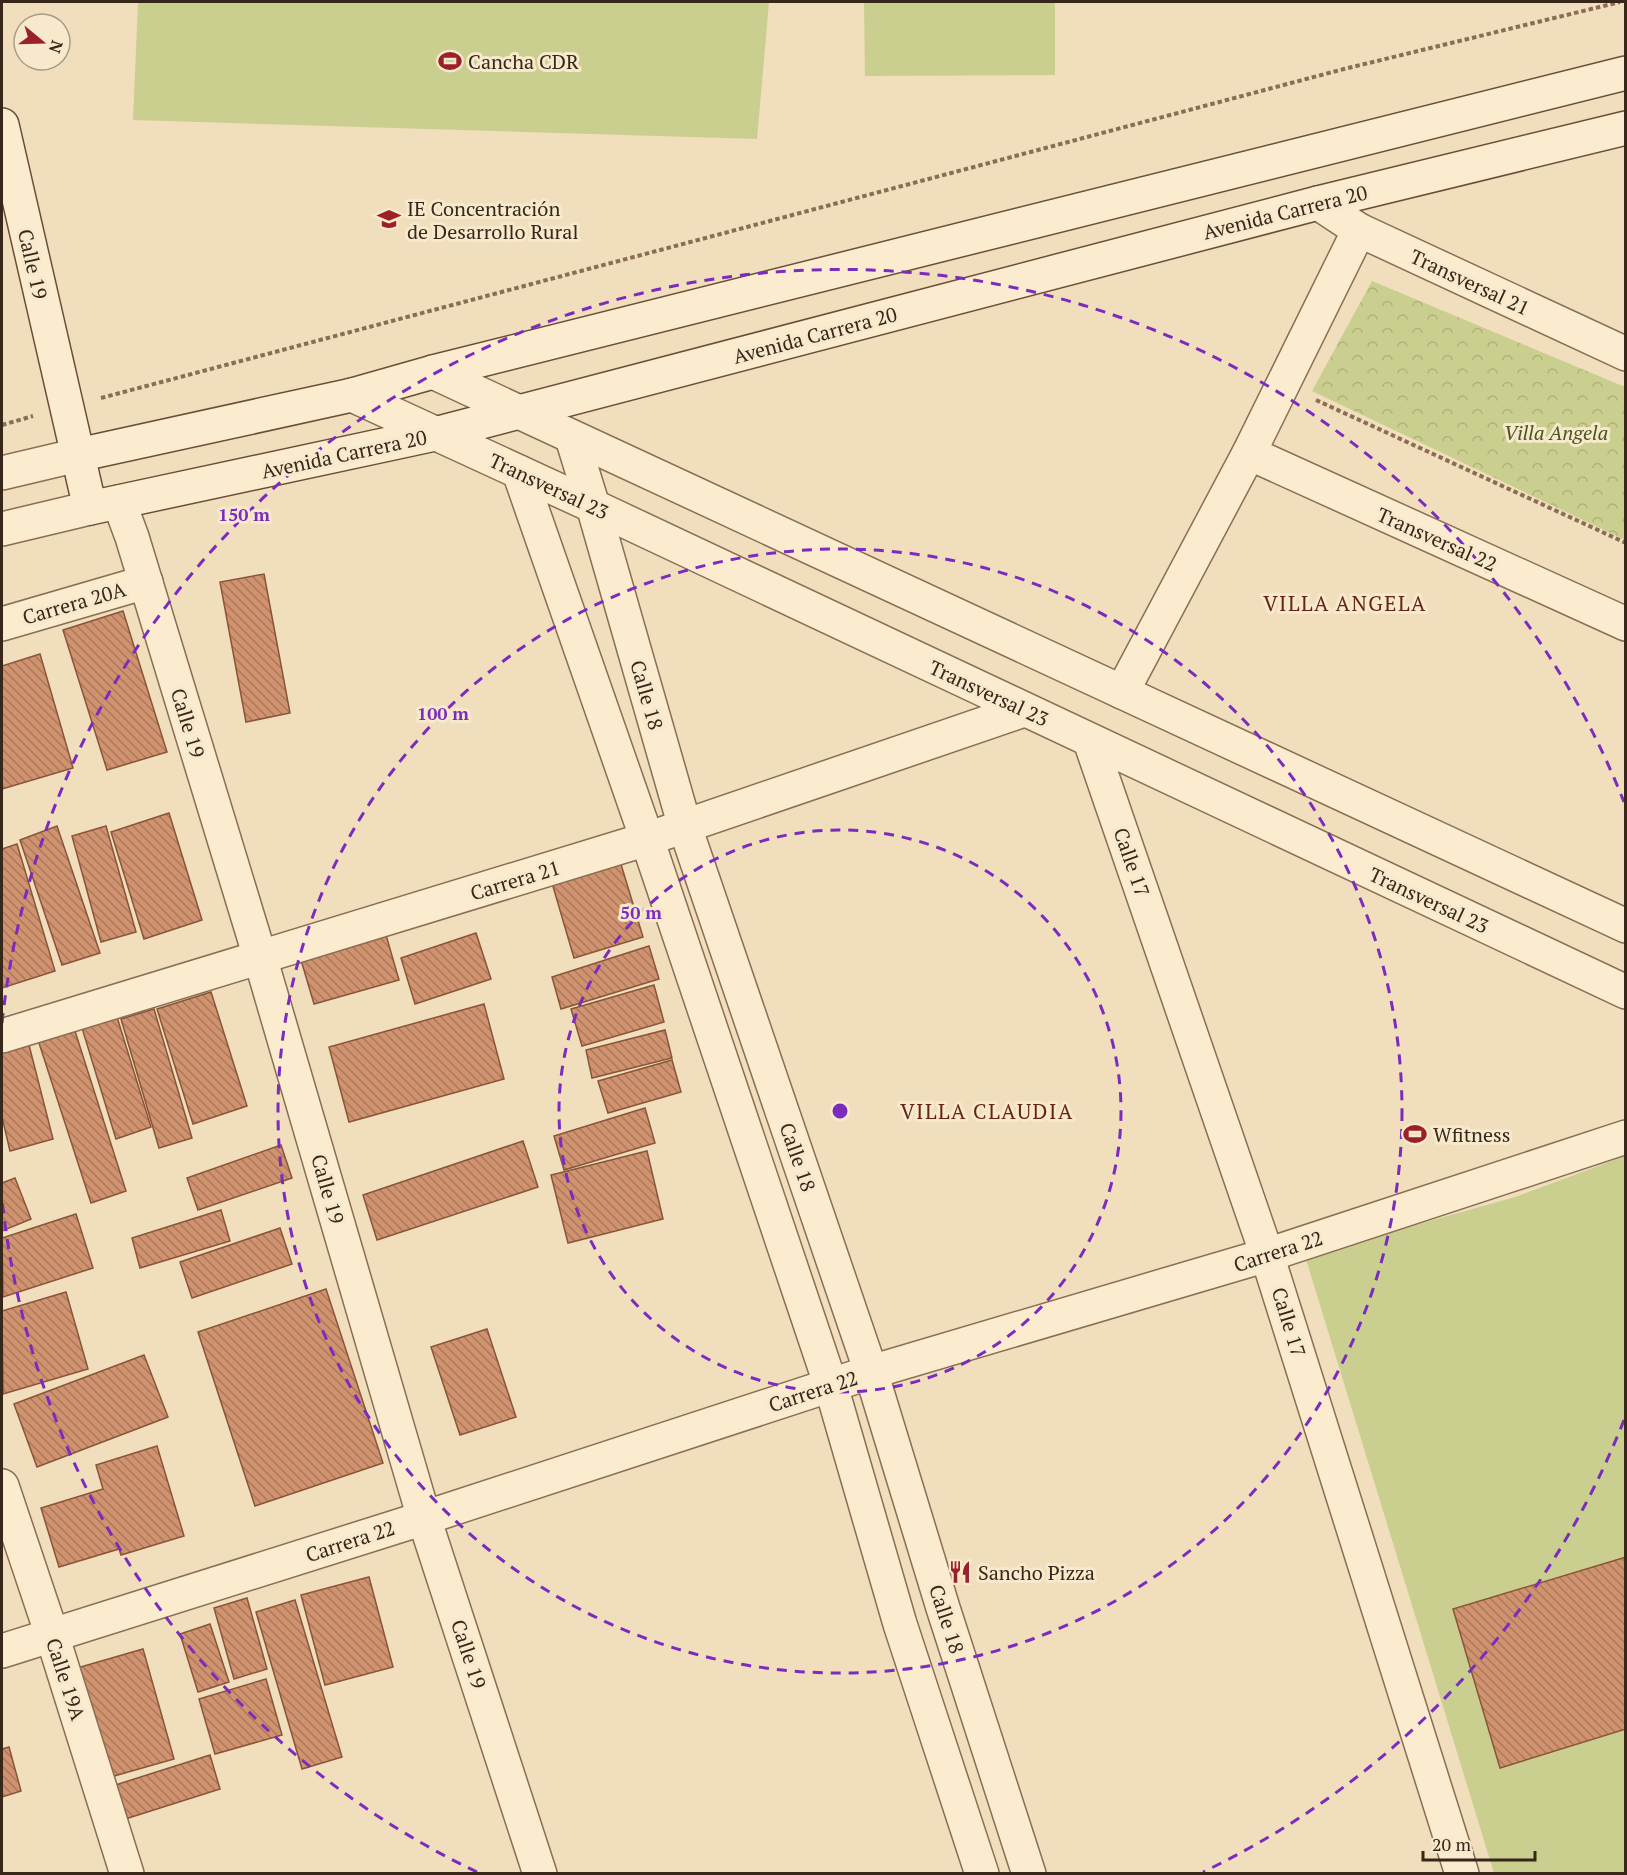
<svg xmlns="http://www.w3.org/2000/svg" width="1627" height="1875" viewBox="0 0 1627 1875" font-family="'PT Serif',serif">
<defs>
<pattern id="forest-crowns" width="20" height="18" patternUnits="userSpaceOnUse" patternTransform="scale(1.5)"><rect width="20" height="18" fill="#cacf8f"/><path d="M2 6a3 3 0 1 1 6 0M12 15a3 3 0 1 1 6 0" fill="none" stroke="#aeb27b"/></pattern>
<pattern id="building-back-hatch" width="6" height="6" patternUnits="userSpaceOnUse" patternTransform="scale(1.5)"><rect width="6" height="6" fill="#d1936f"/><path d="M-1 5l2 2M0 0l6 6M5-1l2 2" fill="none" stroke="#aa785a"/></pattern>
</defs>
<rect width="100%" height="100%" fill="#f0debc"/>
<g fill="#cacf8f">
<path d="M138,2H769L757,139L133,120Z"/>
<path d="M864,2H1055V75L865,76Z"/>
<path d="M1625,1156V1873H1494L1305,1256L1515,1197Z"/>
</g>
<path fill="url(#forest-crowns)" d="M1372,281L1625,387V540L1312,391Z"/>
<g fill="url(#building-back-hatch)" stroke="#895539" stroke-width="1.5">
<path d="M264,574L290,713L246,722L220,582Z"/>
<path d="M123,611L167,752L107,770L63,630Z"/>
<path d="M40,654L73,768L2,789V666Z"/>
<path d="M169,813L202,920L144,939L111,832Z"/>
<path d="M57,826L100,953L62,965L20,840Z"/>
<path d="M106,826L136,932L101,942L72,836Z"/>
<path d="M17,844L55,971L2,988V849Z"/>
<path d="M620,861L643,937L574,958L552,883Z"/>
<path d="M476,933L491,979L415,1004L401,958Z"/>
<path d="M386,935L399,980L314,1004L301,960Z"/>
<path d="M649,946L659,979L561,1009L552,977Z"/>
<path d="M654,985L664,1022L582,1046L571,1009Z"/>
<path d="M211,992L247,1106L193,1124L157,1009Z"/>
<path d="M484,1004L504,1079L349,1122L329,1047Z"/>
<path d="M154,1009L192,1138L159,1148L121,1019Z"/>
<path d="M117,1017L151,1127L116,1139L82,1028Z"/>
<path d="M74,1028L126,1191L91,1203L38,1040Z"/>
<path d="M665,1030L672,1058L592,1078L586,1050Z"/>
<path d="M29,1045L53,1139L10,1151L2,1117V1053Z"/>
<path d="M672,1060L681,1092L608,1113L598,1081Z"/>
<path d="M645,1108L655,1143L564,1170L554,1136Z"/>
<path d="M523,1141L538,1187L377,1240L363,1195Z"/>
<path d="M281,1145L292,1178L198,1210L187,1178Z"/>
<path d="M647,1151L663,1219L568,1243L551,1175Z"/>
<path d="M15,1178L31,1219L2,1231V1183Z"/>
<path d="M221,1210L230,1241L140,1268L132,1238Z"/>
<path d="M76,1214L93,1268L3,1297L2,1238Z"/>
<path d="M280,1228L292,1264L192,1298L180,1262Z"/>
<path d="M326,1289L383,1463L255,1506L198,1332Z"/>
<path d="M66,1292L88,1369L3,1394L2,1311Z"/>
<path d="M487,1329L516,1417L460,1435L431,1347Z"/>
<path d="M144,1355L168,1417L37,1467L14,1404Z"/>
<path d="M157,1446L184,1536L121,1555L119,1549L59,1567L41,1508L103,1489L96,1465Z"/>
<path d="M1626,1557V1729L1500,1768L1453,1609Z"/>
<path d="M369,1577L393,1667L325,1685L301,1595Z"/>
<path d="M247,1598L267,1669L234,1679L214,1608Z"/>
<path d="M295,1600L342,1757L302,1769L256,1612Z"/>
<path d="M210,1624L229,1682L198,1692L180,1634Z"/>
<path d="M143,1649L174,1759L107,1778L77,1668Z"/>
<path d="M266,1679L282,1735L215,1754L199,1699Z"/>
<path d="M9,1747L21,1791L2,1797V1749Z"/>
<path d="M210,1755L220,1789L119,1821L109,1787Z"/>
</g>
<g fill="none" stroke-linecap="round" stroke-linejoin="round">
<g stroke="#896e54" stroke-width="36">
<g id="minor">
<path d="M1318,203L1359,230L1626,354"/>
<path d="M433,372L1626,926"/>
<path d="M352,395L593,506L1626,992"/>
<path d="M572,438L593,506L685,827L871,1372L943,1608L1029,1874"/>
<path d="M1249,453L1626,624"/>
<path d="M519,472L647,839L831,1386L900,1624L982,1874"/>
<path d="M119,502L132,537L260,957L424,1518L540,1874"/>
<path d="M2,624L146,582"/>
<path d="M1122,692L1249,453L1359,230"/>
<path d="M1090,741L1267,1255L1462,1874"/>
<path d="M2,1036L647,839L1024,710"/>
<path d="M2,1486L52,1635L127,1874"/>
<path d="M2,1651L424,1518L871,1372L1267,1255L1626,1137"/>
</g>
</g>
<g stroke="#896e54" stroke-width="36">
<g id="tertiary">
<path d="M2,473L78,455"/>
<path d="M2,529L90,508"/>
</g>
</g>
<g stroke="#6a4f38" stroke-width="36">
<g id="secondary">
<path d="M2,125L90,508L435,434L1318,203L1626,128"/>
<path d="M78,455L352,395L433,372L1626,73"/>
</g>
</g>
<g stroke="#896e54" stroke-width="4" stroke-dasharray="4.5 3" stroke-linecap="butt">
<path d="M101,398L1344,69L1620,2"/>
<path d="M1316,400L1626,543"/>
<path d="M2,425L33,416"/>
</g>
<use href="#minor" stroke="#fbeccf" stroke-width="33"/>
<use href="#tertiary" stroke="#fbeccf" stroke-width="33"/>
<use href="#secondary" stroke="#fbeccf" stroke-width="33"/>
</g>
<g fill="none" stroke="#7b2cbf" stroke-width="3" stroke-dasharray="10 8">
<circle cx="840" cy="1111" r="281"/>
<circle cx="840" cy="1111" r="562"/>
<path d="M1624 1420A843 843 0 0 1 1203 1872M477 1872A843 843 0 0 1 2 1199M2 1023A843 843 0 0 1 1624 802"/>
</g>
<defs>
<g id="stadium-bare" transform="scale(1.8)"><path d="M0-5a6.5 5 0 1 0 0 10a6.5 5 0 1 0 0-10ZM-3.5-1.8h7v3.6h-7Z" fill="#9c2027" stroke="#f7e9cc" stroke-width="2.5" paint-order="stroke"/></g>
<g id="school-bare" transform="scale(1.8)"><path d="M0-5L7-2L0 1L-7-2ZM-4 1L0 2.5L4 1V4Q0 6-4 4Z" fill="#9c2027" stroke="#f7e9cc" stroke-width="2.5" paint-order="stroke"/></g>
<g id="restaurant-bare" transform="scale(1.8)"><path d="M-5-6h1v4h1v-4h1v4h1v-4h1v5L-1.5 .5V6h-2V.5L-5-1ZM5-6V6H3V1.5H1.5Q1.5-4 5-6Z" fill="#9c2027" stroke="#f7e9cc" stroke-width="2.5" paint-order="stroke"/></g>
</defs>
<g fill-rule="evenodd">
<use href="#stadium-bare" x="450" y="61"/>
<use href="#school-bare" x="389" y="219"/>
<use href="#stadium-bare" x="1415" y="1134"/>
<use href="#restaurant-bare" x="960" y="1572"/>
</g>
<g text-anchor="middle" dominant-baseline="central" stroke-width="6" stroke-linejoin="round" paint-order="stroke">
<g font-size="20" fill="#37271a" stroke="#f7e9cc" text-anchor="start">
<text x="468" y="61">Cancha CDR</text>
<text x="407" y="208">IE Concentración<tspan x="407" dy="23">de Desarrollo Rural</tspan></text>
<text x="1433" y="1134">Wfitness</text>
<text x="978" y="1572">Sancho Pizza</text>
</g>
<g font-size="20" fill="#37271a" stroke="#f7e9cc">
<text transform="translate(1285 212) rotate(-14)">Avenida Carrera 20</text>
<text transform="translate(33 264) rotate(77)">Calle 19</text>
<text transform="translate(1470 282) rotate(25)">Transversal 21</text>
<text transform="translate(815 335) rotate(-15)">Avenida Carrera 20</text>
<text transform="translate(344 454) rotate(-12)">Avenida Carrera 20</text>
<text transform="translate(549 486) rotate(25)">Transversal 23</text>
<text transform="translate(1437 539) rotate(24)">Transversal 22</text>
<text transform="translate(74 603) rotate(-16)">Carrera 20A</text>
<text transform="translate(989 693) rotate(25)">Transversal 23</text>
<text transform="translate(647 695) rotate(74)">Calle 18</text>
<text transform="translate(188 723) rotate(73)">Calle 19</text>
<text transform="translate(1132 862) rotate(71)">Calle 17</text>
<text transform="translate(515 880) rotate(-17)">Carrera 21</text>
<text transform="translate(1429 900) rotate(25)">Transversal 23</text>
<text transform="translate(798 1157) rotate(71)">Calle 18</text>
<text transform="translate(328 1189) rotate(74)">Calle 19</text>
<text transform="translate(1278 1251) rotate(-18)">Carrera 22</text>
<text transform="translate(1289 1322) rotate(73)">Calle 17</text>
<text transform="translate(813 1391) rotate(-18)">Carrera 22</text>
<text transform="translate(350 1541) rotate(-18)">Carrera 22</text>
<text transform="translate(947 1619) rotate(72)">Calle 18</text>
<text transform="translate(469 1654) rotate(72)">Calle 19</text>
<text transform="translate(66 1679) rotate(72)">Calle 19A</text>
</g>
<g font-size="20" font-style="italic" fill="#4a551f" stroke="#f7e9cc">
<text x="1556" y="432">Villa Angela</text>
</g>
<g font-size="21" letter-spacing="1.5" fill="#662417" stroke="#f7e9cc">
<text x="1345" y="603">VILLA ANGELA</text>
<text x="987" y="1111">VILLA CLAUDIA</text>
</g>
</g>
<circle cx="840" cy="1111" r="9" fill="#7b2cbf" stroke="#f7e9cc" stroke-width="3"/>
<g font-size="18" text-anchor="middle" font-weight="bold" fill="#7b2cbf" stroke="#f7e9cc" stroke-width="6" stroke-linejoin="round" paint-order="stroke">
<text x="244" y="521">150 m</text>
<text x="443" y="720">100 m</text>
<text x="641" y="919">50 m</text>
</g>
<rect width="1627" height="1875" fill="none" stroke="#37271a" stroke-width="6"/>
<g transform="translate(42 42) rotate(109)"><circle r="28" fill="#f7e9cc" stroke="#aa9b85" stroke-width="1.5"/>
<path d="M0-4.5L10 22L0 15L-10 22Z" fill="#9c2027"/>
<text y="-9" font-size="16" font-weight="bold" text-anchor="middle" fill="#37271a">N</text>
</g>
<path d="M1423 1851v9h112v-9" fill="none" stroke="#37271a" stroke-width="3"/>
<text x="1432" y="1851" font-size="18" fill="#37271a" stroke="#f7e9cc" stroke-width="4.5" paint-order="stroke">20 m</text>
</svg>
